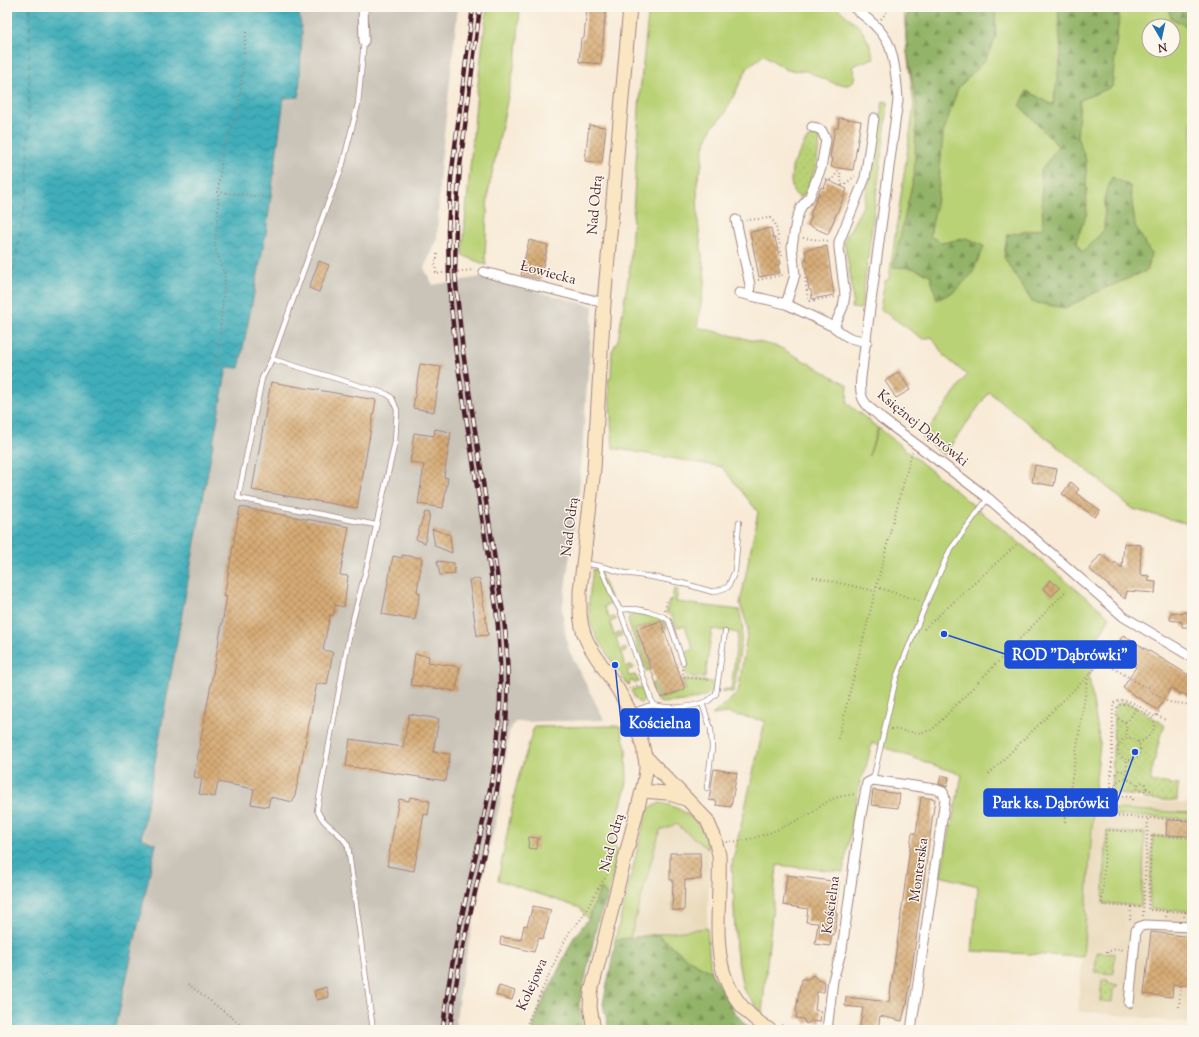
<svg xmlns="http://www.w3.org/2000/svg" width="1199" height="1037" viewBox="0 0 1199 1037" font-family="'Sorts Mill Goudy',serif">
<defs>
<pattern id="forest-firs" width="22" height="20" patternUnits="userSpaceOnUse"><rect width="22" height="20" fill="#93b467"/><path d="M5 1l3.5 6h-7zM16 11l3.5 6h-7z" fill="#7a9255"/></pattern>
<pattern id="park-dots" width="8" height="8" patternUnits="userSpaceOnUse"><rect width="8" height="8" fill="#bad276"/><path d="M2 2h.1M6 6h.1" fill="none" stroke="#a1b466" stroke-width="1.8" stroke-linecap="round"/></pattern>
<pattern id="water-waves" width="16" height="10" patternUnits="userSpaceOnUse"><rect width="16" height="10" fill="#3faeba"/><path d="M0 5q4-4 8 0t8 0" fill="none" stroke="#378d97"/></pattern>
<pattern id="building-cross-hatch" width="8" height="8" patternUnits="userSpaceOnUse"><rect width="8" height="8" fill="#d5aa75"/><path d="M0 0l8 8M0 8l8-8" fill="none" stroke="#af8a60"/></pattern>
</defs>
<rect width="100%" height="100%" fill="#fbf7ec"/>
<filter id="ink" filterUnits="userSpaceOnUse"><feTurbulence type="fractalNoise" baseFrequency=".025" numOctaves="2"/><feDisplacementMap in="SourceGraphic" scale="8" xChannelSelector="R" yChannelSelector="G"/><feConvolveMatrix kernelMatrix="1 2 1 2 8 2 1 2 1" color-interpolation-filters="sRGB"/></filter>
<filter id="wash" filterUnits="userSpaceOnUse"><feTurbulence type="fractalNoise" baseFrequency=".012" numOctaves="4" result="noise"/><feDisplacementMap in="SourceGraphic" scale="16" xChannelSelector="R" yChannelSelector="G"/><feGaussianBlur stdDeviation="0.9" result="paint"/><feColorMatrix in="noise" values="0 0 0 0 0 0 0 0 0 0 0 0 0 0 0 0 0 1.4 0 .05"/><feComposite in="paint" operator="in"/></filter>
<g filter="url(#wash)">
<rect width="100%" height="100%" fill="#f8ead6"/>
<g fill="#e9d9ba">
<path d="M1094,798L1192,804V1023L1078,1011Z"/>
<path d="M676,824L708,849L709,882L707,928L630,938L660,830Z"/>
</g>
<path fill="#c9c3b8" d="M298,7H458L440,173L437,239L424,268L433,285L481,277L593,306L579,492L562,610L568,648L604,720L515,722L509,732L500,803L476,906L460,986L455,1030H115L156,844L141,839L227,366L239,368L266,233L284,98L298,97L302,33Z"/>
<g fill="#bad276" stroke="#827850" fill-rule="evenodd">
<path d="M487,7H520L517,53L488,193L485,257L486,265L462,255L477,92Z"/>
<path d="M649,7H836L860,27L869,43L874,58L852,66L855,75L853,82L848,85L836,84L821,78L807,71L787,70L764,55L748,67L724,115L712,127L706,140L703,152L702,164L697,182L698,222L705,280L697,327L779,347L848,385L847,403L878,428L869,456L879,428L1110,617L1091,650L1095,659L1089,677L1100,744L1094,798L1083,957L972,951L978,886L940,876L962,775L872,743L865,771L860,782L843,872L777,865L762,1013L743,989L736,950L732,864L765,721L726,713L712,715L738,693L748,627L740,604L758,512L722,467L613,448L608,379L611,378L612,351L618,340L630,267L640,92Z"/>
<path d="M904,7H1192V524H1188L1133,509L1094,476L989,392L944,455L922,438L967,375L944,356L932,337L923,339L880,309L885,281L889,279L914,105L907,52ZM1149,26H1173V50H1149Z"/>
<path d="M883,101L888,102L887,115L861,309L851,308L853,301L851,279L844,241L863,206L871,174Z"/>
<path d="M593,569L599,570L600,573L612,602L611,604L604,606L609,618L615,617L616,618V620L610,622L614,635L621,632L622,633L621,636L616,638L620,650L625,648L627,650L621,653L626,667L631,665L633,666V668L627,671L629,676L635,675L639,682L634,683L632,680L629,681L630,685L627,684L616,667L617,666L614,662L613,663C605,651 596,638 591,625C586,607 591,586 593,569Z"/>
<path d="M674,589L678,590L676,602L739,610L743,627L734,692L722,691L726,689L731,690L738,633L712,629L705,678L687,676L683,665L688,663L686,653L693,649L685,626L677,627C673,621 674,615 666,613L669,600H672Z"/>
<path d="M636,613L661,618L664,621L667,629H665L662,620L635,629L650,670L646,671L628,621L629,617Z"/>
<path d="M683,679L713,682C712,686 713,689 710,692C703,701 673,702 661,703L657,700L651,684L654,682L660,699L686,690Z"/>
<path d="M641,687C642,690 648,707 638,702C634,700 633,693 631,690Z"/>
<path d="M620,726L626,748L627,782L611,843L618,849L608,897L601,888L588,919L580,908L498,880L517,782L534,727Z"/>
<path d="M660,803C683,807 707,824 708,849L676,824L660,830L630,938L615,940L646,814L651,807Z"/>
<path d="M1111,809L1192,813V819L1111,815Z"/>
<path d="M1107,831L1145,833L1141,906L1103,903Z"/>
<path d="M1153,836L1192,838V911L1149,909Z"/>
<path d="M707,928L711,972L689,960L657,934Z"/>
</g>
<g fill="url(#forest-firs)" stroke="#6e6a49">
<path d="M911,7H995L996,37L986,59L958,88L943,134L938,194L930,236L942,243L967,238L984,246L972,274L955,291L937,300L930,275L912,268L893,267L914,176L917,105L907,52L905,23Z"/>
<path d="M1058,7H1120L1112,87L1080,100L1077,137L1086,160L1087,213L1076,241L1082,252L1104,230L1105,195L1112,177L1130,186L1135,225L1151,254L1148,270L1099,291L1065,308L1032,302L1004,257L1007,235L1043,228L1041,171L1058,146L1020,106L1027,91L1053,105L1061,55Z"/>
<path d="M1168,7H1192V29L1171,18Z"/>
<path d="M601,888L608,897L598,920L579,1006L583,1030H532L539,1010L574,937L588,919Z"/>
<path d="M657,934L689,960L711,972L735,1013L751,1030H609L603,1004L614,950L615,940Z"/>
</g>
<g fill="url(#park-dots)" stroke="#827850">
<path d="M814,135L820,136V140L816,167L804,195L800,198L793,192L791,182L792,167L806,140Z"/>
<path d="M1123,702L1129,703L1165,725L1161,733L1151,775V781L1178,785L1177,801L1144,799V796L1112,794L1114,711L1116,705Z"/>
<path d="M1097,952L1115,954L1113,974L1095,972Z"/>
<path d="M1102,980H1108V984L1118,985L1113,990L1112,1002L1100,1001Z"/>
</g>
<path fill="url(#water-waves)" stroke="#446672" d="M7,7H298L302,33L299,97L284,98L266,233L239,368L227,367L141,838L156,844L115,1030H7Z"/>
<g fill="none" stroke-linecap="round" stroke-linejoin="round">
<path stroke="#465864" stroke-width="1" stroke-dasharray="5 4" stroke-linecap="butt" d="M7,308L28,189L30,7"/>
</g>
<g id="blocks">
<g fill="url(#building-cross-hatch)">
<path d="M587,7H606L601,64L579,62L581,38H584Z"/>
<path d="M839,118L861,121L853,170L831,167L833,158H830L835,128H838Z"/>
<path d="M589,125L606,127L602,163L585,161Z"/>
<path d="M827,180L847,189L828,234L808,225L812,216L810,215L821,187L824,188Z"/>
<path d="M771,228L773,238H775L781,264L778,265L780,273L759,277L750,232Z"/>
<path d="M529,240L548,245L540,279L521,275Z"/>
<path d="M827,246L834,295L812,299L811,290H809L804,261L807,260L805,250Z"/>
<path d="M319,261L329,265L319,292L309,288Z"/>
<path d="M420,364L441,367L434,412L413,408Z"/>
<path d="M899,372L910,390L896,398L885,381Z"/>
<path d="M271,382L376,400L357,508L252,490Z"/>
<path d="M435,429L451,432L444,477L448,478L443,508L418,504L424,465L410,462L412,451L414,447L412,445L414,433L434,436Z"/>
<path d="M1035,465L1057,469L1054,486L1032,482Z"/>
<path d="M1071,482L1079,489L1076,493L1100,510L1095,517L1062,494Z"/>
<path d="M240,507L349,527L340,575L348,576L344,607L335,605L333,616L330,615L323,650L333,652L327,685L317,683L295,796H294L293,802L270,797L268,807L251,804L254,789L218,782L215,797L199,794L202,779L194,777L227,596L224,597Z"/>
<path d="M425,512L430,513L425,543L416,539Z"/>
<path d="M432,529L450,535L452,553L435,546Z"/>
<path d="M1124,543L1141,545L1140,575L1149,576L1148,581L1156,582L1155,593L1127,591L1125,599L1089,569L1101,554L1113,565L1115,562L1122,568Z"/>
<path d="M402,555L422,558L417,592L420,593L415,620L382,614L393,556L402,558Z"/>
<path d="M437,561L454,563L455,574L440,575Z"/>
<path d="M480,579L488,635L477,636L469,580Z"/>
<path d="M1050,580L1060,588L1052,596L1043,588Z"/>
<path d="M1171,612L1183,614V612L1192,613V627H1182V622L1170,620Z"/>
<path d="M661,621L685,689L661,698L637,629Z"/>
<path d="M1123,635L1192,677V699L1182,693L1181,694L1171,688L1158,710L1123,688L1136,667L1130,663L1131,661L1114,651Z"/>
<path d="M415,654L429,656L428,662L460,667L456,691L411,685Z"/>
<path d="M409,714L439,719L433,752L450,754L446,781L346,766L350,739L403,747Z"/>
<path d="M714,769L737,773L731,807L716,805L717,801L709,800Z"/>
<path d="M941,775L949,777L947,787L939,784Z"/>
<path d="M873,790L900,794L898,808L871,805Z"/>
<path d="M410,797L430,801L428,815L424,814L414,871L387,866L399,799L409,801Z"/>
<path d="M921,797L935,799L907,1005H906L902,1021L880,1016L878,1030H859L863,1008L845,1006L846,997L889,1002L912,833H916Z"/>
<path d="M1167,820L1192,821V836L1166,835Z"/>
<path d="M529,837L538,838L537,849L528,848Z"/>
<path d="M670,853H700L701,879L685,880L684,911L672,910L673,880H670Z"/>
<path d="M787,875L839,882L835,913H837V918L834,935L832,934L830,946L815,944L818,923L806,922L808,909L783,905Z"/>
<path d="M533,906L551,910L543,939L538,938L534,952L500,944L501,937L521,940L524,925L527,926Z"/>
<path d="M1151,932L1192,937V986L1173,985L1172,997L1144,994Z"/>
<path d="M813,975L818,980L825,982L824,992H817L815,1010L821,1011L820,1022L812,1021L806,1024L803,1019L796,1018L797,1012L796,1011L800,985H801L802,979H808Z"/>
<path d="M499,986L515,991L512,1000L496,995Z"/>
<path d="M326,987L329,997L317,1000L314,991Z"/>
</g>
</g>
</g>
<g filter="url(#ink)">
<use href="#blocks" fill-opacity="0" stroke="#a18480" stroke-width="1"/>
<g fill="none" stroke-linecap="round" stroke-linejoin="round">
<g stroke="#a18480" stroke-width="6">
<g id="lane">
<path d="M364,41L358,104L342,167L324,213L272,359L387,394L392,398L397,410L395,442L369,558L350,631L317,810C324,827 339,829 348,846L373,1030"/>
<path d="M272,359L262,378L238,498L376,525"/>
<path d="M584,563L600,566L613,597L620,610C624,609 629,609 633,609C641,609 665,615 669,621L683,662"/>
<path d="M600,566L625,573L652,577L682,583L713,592L728,587L735,571L739,522"/>
<path d="M620,610L653,705C668,709 687,708 702,703L711,729L712,748L707,788"/>
<path d="M702,703L708,701L716,694L725,632"/>
<path d="M632,712L645,707L653,705"/>
<path d="M873,780L896,678L930,594L950,550L988,498"/>
</g>
</g>
<g stroke="#a18480" stroke-width="11">
<g id="street">
<path d="M363,7L364,41"/>
<path d="M853,7C866,17 882,29 889,45C895,61 897,83 898,100L863,361C862,374 856,394 867,405C871,410 877,413 881,418L988,498L1124,617L1192,657"/>
<path d="M736,220L750,285L749,295"/>
<path d="M484,272L604,303"/>
<path d="M739,293L786,304L834,327L843,334L850,338L867,342"/>
<path d="M786,304L795,275L792,247L796,221L801,207L809,198L821,168L826,140L822,131L817,128L812,127"/>
<path d="M834,327L843,307L845,295L839,248V242L865,178L874,118"/>
<path d="M1129,1003L1136,930L1139,927L1145,925L1192,927"/>
<path d="M827,1030L833,980L842,949L860,821L867,783L873,780L935,789L943,792L945,799L911,1030"/>
</g>
</g>
<g stroke="#a18480" stroke-width="15">
<g id="secondary">
<path d="M644,755L707,820L714,836L719,855C722,924 700,986 770,1030"/>
<path d="M642,791L667,793L685,799"/>
<path d="M594,1030L590,1007L591,992L642,791C644,783 646,775 646,767C645,739 627,702 611,679C602,664 590,651 584,634C579,620 580,606 580,591L594,469L604,303L630,7"/>
</g>
</g>
<g stroke="#a18480" stroke-width="2" stroke-dasharray="1 3" stroke-linecap="butt">
<path d="M881,19L891,7"/>
<path d="M246,32L238,117L223,145L218,192L270,198"/>
<path d="M826,179L832,180L838,171L840,172L842,185H844L855,176"/>
<path d="M746,220L770,218L775,223L782,256"/>
<path d="M803,238L830,241"/>
<path d="M437,254V261H435L436,274L442,273"/>
<path d="M805,278L808,299L810,301L835,297"/>
<path d="M758,280L782,275L784,272"/>
<path d="M212,363L217,364L225,276L215,247L218,213V192"/>
<path d="M813,577L875,591"/>
<path d="M876,587L920,601"/>
<path d="M665,610L667,599"/>
<path d="M924,629L1016,545"/>
<path d="M1110,666L1143,686H1146L1150,688V691L1168,702L1192,705"/>
<path d="M682,669L684,677L711,680"/>
<path d="M629,689L638,685"/>
<path d="M1136,709L1128,721C1118,723 1113,715 1118,706C1121,704 1121,704 1124,704C1129,704 1134,708 1139,710C1142,712 1147,714 1150,717C1157,721 1155,731 1149,736C1146,739 1142,741 1138,742"/>
<path d="M1157,715L1165,720"/>
<path d="M1125,722L1127,738"/>
<path d="M891,729L918,733L932,730L1066,591"/>
<circle cx="1129" cy="749" r="11"/>
<path d="M838,739L891,529L912,452"/>
<path d="M989,774L1108,656"/>
<path d="M1116,774L1119,770L1126,772"/>
<path d="M1126,778L1127,760"/>
<circle cx="1142" cy="787" r="4.5"/>
<path d="M1111,787V796L1132,797V801"/>
<path d="M1115,787H1111L1113,709L1114,703C1127,694 1144,710 1155,717L1159,711"/>
<path d="M1146,789L1154,791"/>
<path d="M1115,793C1114,775 1126,776 1137,785"/>
<path d="M1109,809V816L1192,820"/>
<path d="M1065,822L1088,677"/>
<path d="M727,842C757,841 785,827 811,813C818,809 826,801 835,798C841,796 849,795 856,794"/>
<path d="M1131,907L1130,919L1131,921"/>
<path d="M1140,907L1102,905L1106,830L1145,832"/>
<path d="M1167,911L1148,910L1152,835L1192,838"/>
<path d="M1185,912L1192,913"/>
<path d="M1143,916L1148,818"/>
<path d="M1166,917L1167,911L1185,912L1184,918"/>
<path d="M1107,953V952L1116,949L1125,950"/>
<path d="M188,984L248,1030"/>
<path d="M1179,1007L1181,985"/>
<path d="M781,1025L793,1030"/>
<path d="M524,1030L561,948L570,931L582,918L599,887L607,875"/>
</g>
<use href="#lane" stroke="#fff" stroke-width="4.5"/>
<use href="#street" stroke="#fff" stroke-width="9"/>
<use href="#secondary" stroke="#fbe6c4" stroke-width="13"/>
<g stroke="#4a1f2b" stroke-width="4.5">
<g id="rail">
<path d="M443,1030C449,964 466,900 480,836C485,811 491,787 495,762C502,710 502,659 496,607L456,353L451,305L449,274L448,231L451,178L473,7"/>
<path d="M450,1030C459,936 491,845 503,751C509,707 509,663 504,619L463,352L459,314L455,274L456,218L460,166L480,7"/>
</g>
</g>
<use href="#rail" stroke="#fbf7ec" stroke-width="3" stroke-dasharray="9" stroke-linecap="butt"/>
<path stroke="#a18480" stroke-width="2" stroke-dasharray="1 3" stroke-linecap="butt" d="M442,273L474,270"/>
</g>
</g>
<g text-anchor="middle" dominant-baseline="central" stroke-width="3" stroke-linejoin="round" paint-order="stroke">
<g font-size="14" fill="#4a1f2b" stroke="#fbf7ec">
<text transform="translate(596 205) rotate(-85)">Nad Odrą</text>
<text transform="translate(548 274) rotate(15)">Łowiecka</text>
<text transform="translate(922 429) rotate(39)">Księżnej Dąbrówki</text>
<text transform="translate(571 527) rotate(-83)">Nad Odrą</text>
<text transform="translate(613 843) rotate(-75)">Nad Odrą</text>
<text transform="translate(920 870) rotate(-82)">Monterska</text>
<text transform="translate(832 905) rotate(-82)">Kościelna</text>
<text transform="translate(533 985) rotate(-66)">Kolejowa</text>
</g>
</g>
<path fill="none" stroke="#1d4ed8" stroke-width="1.5" d="M944 634L1005 654M615 665L621 722M1135 752L1117 802"/>
<g fill="#1d4ed8" stroke="#fbf7ec" stroke-width="1.5">
<circle cx="944" cy="634" r="4"/>
<circle cx="615" cy="665" r="4"/>
<circle cx="1135" cy="752" r="4"/>
</g>
<g fill="#1d4ed8" stroke="#1d4ed8" stroke-width="1.5">
<rect x="1005" y="641" width="131" height="27" rx="4"/>
<rect x="621" y="709" width="78" height="27" rx="4"/>
<rect x="984" y="789" width="133" height="27" rx="4"/>
</g>
<g font-size="15" text-anchor="middle" font-weight="bold" fill="#fff">
<text x="1070" y="660">ROD "Dąbrówki"</text>
<text x="660" y="728">Kościelna</text>
<text x="1051" y="808">Park ks. Dąbrówki</text>
</g>
<rect width="1199" height="1037" fill="none" stroke="#fbf7ec" stroke-width="24"/>
<g transform="translate(1161 38) rotate(171)"><circle r="19" fill="#fbf7ec" stroke="#b4a19f"/>
<path d="M0-3L7 15L0 10L-7 15Z" fill="#1f6fb2"/>
<text y="-6" font-size="11" font-weight="bold" text-anchor="middle" fill="#4a1f2b">N</text>
</g>
</svg>
